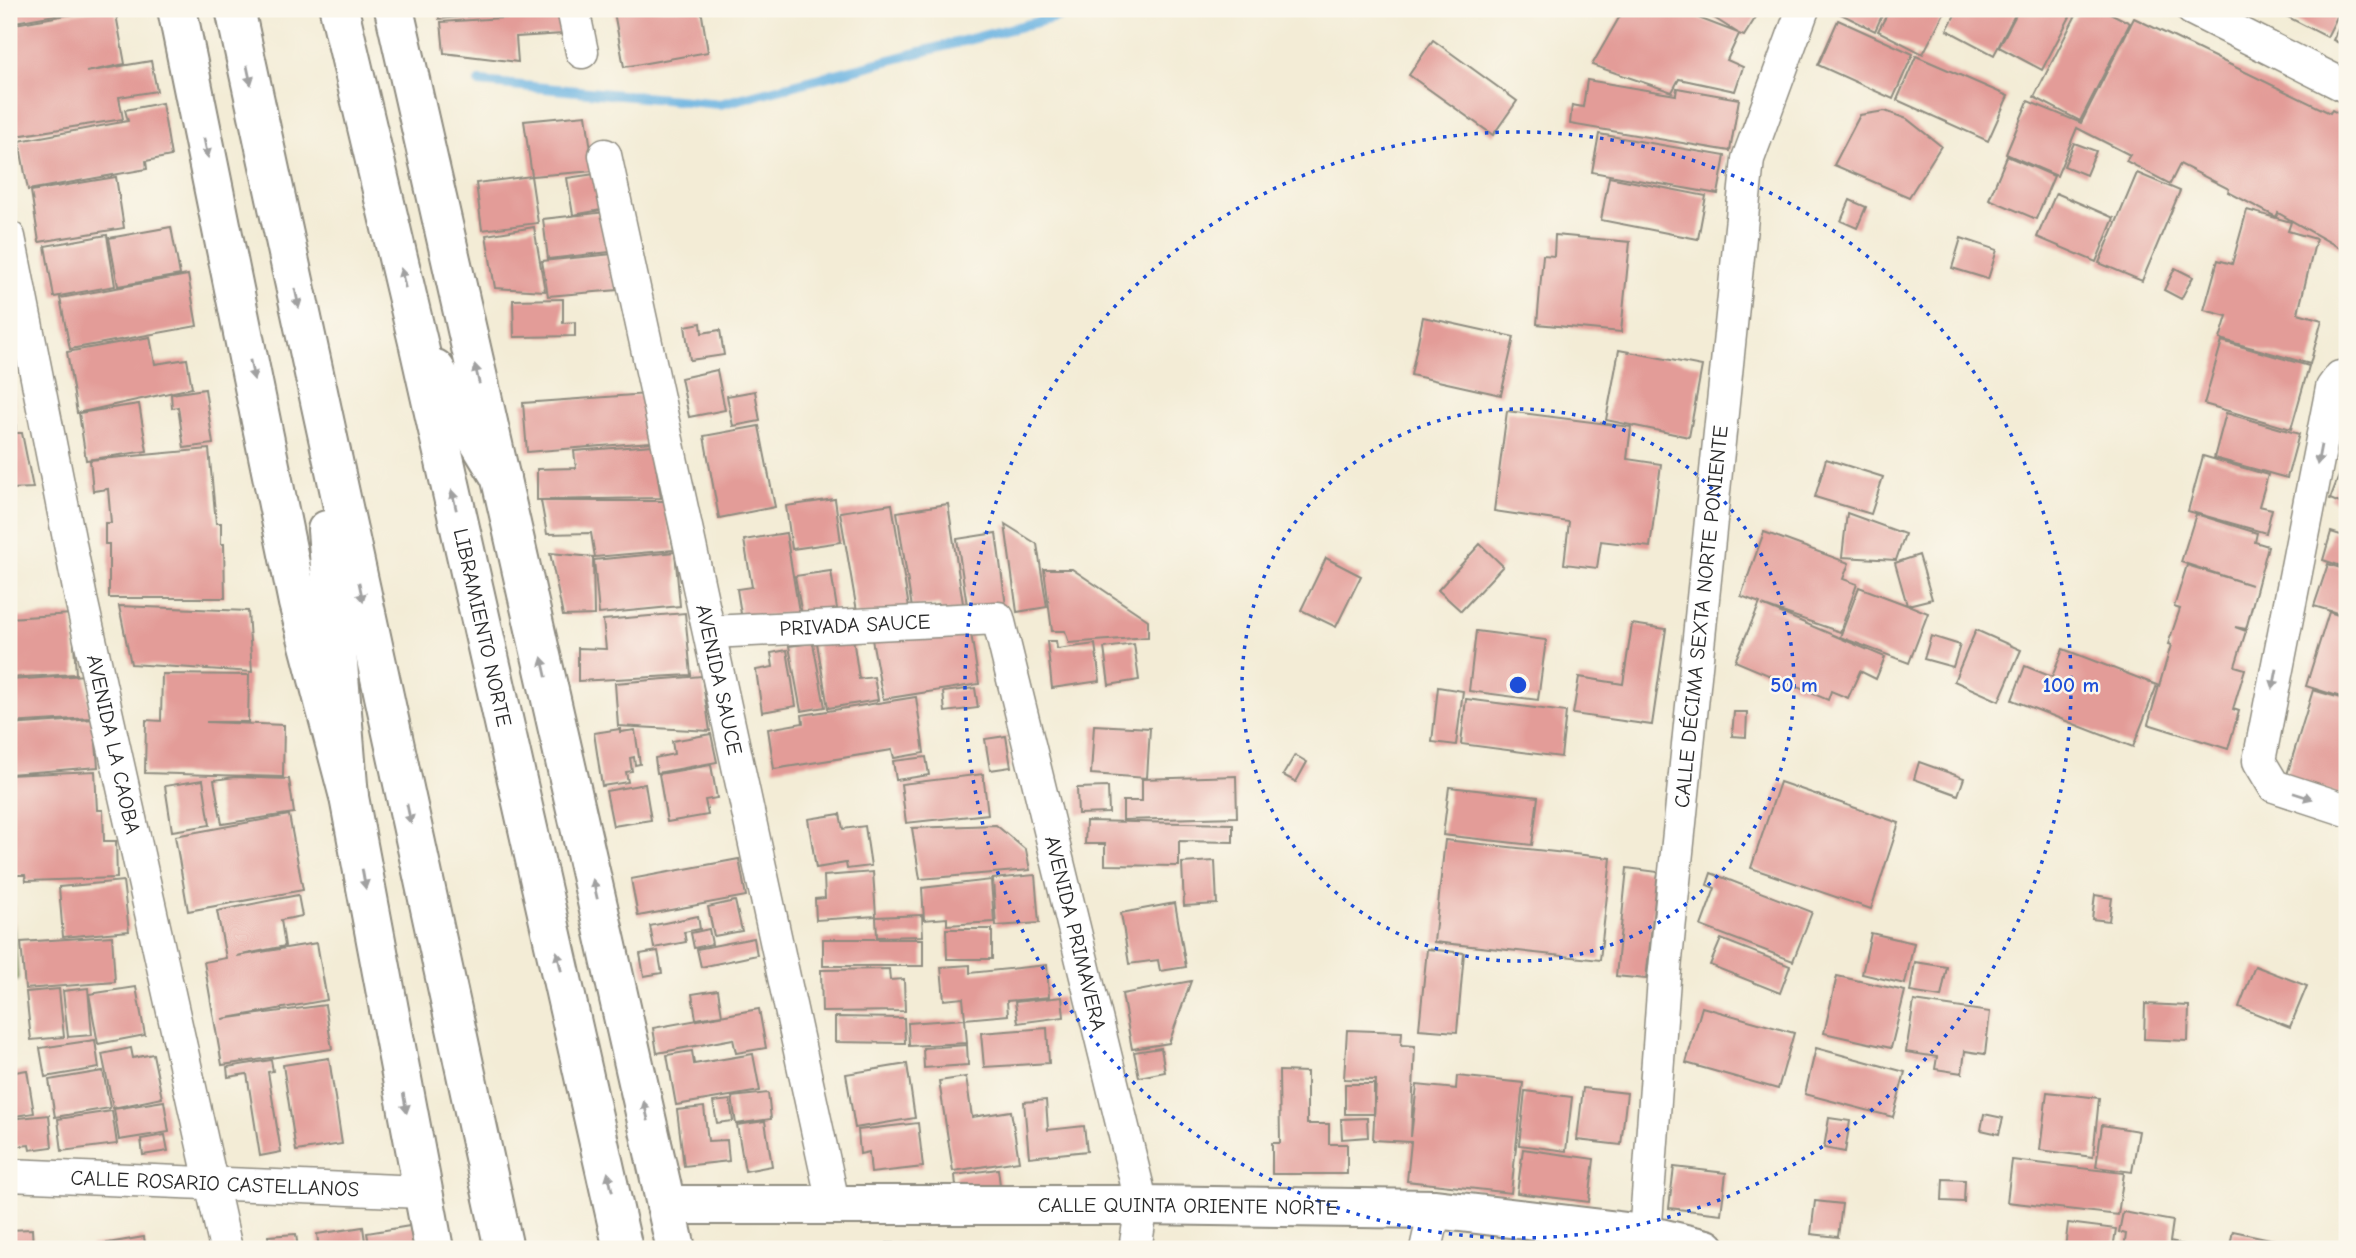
<svg xmlns="http://www.w3.org/2000/svg" width="2356" height="1258" viewBox="0 0 2356 1258" font-family="'Comic Neue',sans-serif">
<rect width="100%" height="100%" fill="#fbf7ec"/>
<filter id="ink" filterUnits="userSpaceOnUse"><feTurbulence type="fractalNoise" baseFrequency=".0143" numOctaves="2"/><feDisplacementMap in="SourceGraphic" scale="14" xChannelSelector="R" yChannelSelector="G"/><feConvolveMatrix kernelMatrix="1 2 1 2 8 2 1 2 1" color-interpolation-filters="sRGB"/></filter>
<filter id="wash" filterUnits="userSpaceOnUse"><feTurbulence type="fractalNoise" baseFrequency=".00686" numOctaves="4" result="noise"/><feDisplacementMap in="SourceGraphic" scale="28" xChannelSelector="R" yChannelSelector="G"/><feGaussianBlur stdDeviation="1.57" result="paint"/><feColorMatrix in="noise" values="0 0 0 0 0 0 0 0 0 0 0 0 0 0 0 0 0 1.4 0 .05"/><feComposite in="paint" operator="in"/></filter>
<g filter="url(#wash)">
<rect width="100%" height="100%" fill="#f3ecd6"/>
<path fill="#99b466" stroke="#627048" stroke-width="2" d="M9,921H13L18,980L9,981Z"/>
<g fill="none" stroke-linecap="round" stroke-linejoin="round">
<path stroke="#69b2e1" stroke-width="10" d="M479,82L720,104L1087,9"/>
</g>
<g id="blocks">
<g fill="#e39c98">
<path d="M9,9H84V10L9,23Z"/>
<path d="M101,9H115L125,64L86,72L151,61L157,91L119,97L123,119L16,136L9,94V25Z"/>
<path d="M438,9H524L525,11L439,19Z"/>
<path d="M636,9H701L708,52L624,67L614,12Z"/>
<path d="M1624,9H1675L1738,33L1700,9H1761L1744,36L1739,34L1727,60L1743,67L1735,91L1679,79L1672,92L1592,65Z"/>
<path d="M1831,9H1885L1875,31Z"/>
<path d="M1890,9H1946L1923,54L1878,31Z"/>
<path d="M1958,9H2018L1994,55L1947,30Z"/>
<path d="M2019,9H2074L2042,70L1999,47Z"/>
<path d="M2079,9H2102L2130,23L2080,121L2034,97Z"/>
<path d="M2280,9H2341L2327,37L2278,12Z"/>
<path d="M2347,9V47L2333,40Z"/>
<path d="M562,14L563,34L516,37L518,62L444,53L441,22Z"/>
<path d="M2134,18L2330,113L2332,110L2347,118V252L2278,213L2276,217L2228,192L2229,189L2180,164L2170,184L2126,161L2130,155L2077,128L2057,176L2006,154L2028,101L2081,123Z"/>
<path d="M1838,20L1913,54L1893,99L1818,65Z"/>
<path d="M1433,40L1517,101L1493,135L1409,75Z"/>
<path d="M1916,56L2008,96L1988,141L1897,100Z"/>
<path d="M1587,80L1676,95L1677,88L1739,99L1730,151L1570,124L1572,105L1583,107Z"/>
<path d="M162,103L171,156L146,161L147,169L28,190L19,141L128,121L125,110Z"/>
<path d="M1885,111L1907,119L1941,146L1909,197L1834,165L1860,115Z"/>
<path d="M586,115L594,171L532,176L524,121Z"/>
<path d="M1599,134L1725,156L1718,194L1592,172Z"/>
<path d="M2074,143L2096,151L2086,175L2064,166Z"/>
<path d="M2007,156L2054,176L2036,219L1989,199Z"/>
<path d="M2137,173L2180,191L2142,281L2099,263Z"/>
<path d="M595,174L601,210L573,215L567,178Z"/>
<path d="M531,176L538,223L482,230L476,183Z"/>
<path d="M116,177L124,228L39,242L31,191Z"/>
<path d="M1609,177L1706,196L1698,239L1601,220Z"/>
<path d="M2056,193L2114,218L2096,262L2037,237Z"/>
<path d="M1850,200L1866,207L1857,228L1841,221Z"/>
<path d="M2247,210L2291,222L2288,231L2316,239L2298,313L2322,320L2310,364L2220,339L2227,316L2204,310L2218,260L2232,264Z"/>
<path d="M606,212L610,252L548,259L543,219Z"/>
<path d="M171,227L180,275L118,286L109,238Z"/>
<path d="M534,227L545,291L495,288L486,235Z"/>
<path d="M107,235L115,286L54,297L45,246Z"/>
<path d="M1555,235L1630,242L1621,332L1537,324L1543,255L1554,256Z"/>
<path d="M1961,238L1997,250L1988,279L1952,268Z"/>
<path d="M613,254L618,290L548,296L542,261Z"/>
<path d="M2175,268L2193,277L2181,299L2164,290Z"/>
<path d="M188,275L197,326L70,349L60,298Z"/>
<path d="M563,299V323L575,322V336L514,337L513,300Z"/>
<path d="M1423,317L1514,337L1501,395L1411,375Z"/>
<path d="M701,323L702,333L720,330L724,355L690,360L685,326Z"/>
<path d="M150,337L155,364L187,359L192,388L77,413L67,352Z"/>
<path d="M2222,341L2309,366L2291,429L2204,404Z"/>
<path d="M1619,350L1702,366L1689,437L1606,420Z"/>
<path d="M717,370L725,410L689,417L681,378Z"/>
<path d="M13,378L16,430H9V379Z"/>
<path d="M205,389L213,444L184,448L178,407L172,408L171,394Z"/>
<path d="M755,391L760,421L733,426L727,396Z"/>
<path d="M647,394L651,442L527,452L523,403Z"/>
<path d="M139,404L147,451L86,460L79,413Z"/>
<path d="M1507,411L1631,427L1627,459L1661,464L1650,547L1601,541L1597,568L1564,564L1569,522L1494,511Z"/>
<path d="M2226,413L2299,434L2287,478L2214,458Z"/>
<path d="M759,426L775,507L719,518L704,436Z"/>
<path d="M9,433H22L33,488L9,489Z"/>
<path d="M653,445L661,498L537,500V469L576,468L574,451Z"/>
<path d="M209,449L216,523H221V544H224L225,598H109V544H105V523H111L108,489L93,491L90,460Z"/>
<path d="M2347,455V506L2330,499Z"/>
<path d="M2203,456L2268,475L2259,506L2272,509L2266,533L2188,511Z"/>
<path d="M1826,459L1883,477L1871,514L1815,497Z"/>
<path d="M835,499L841,542L792,549L786,506Z"/>
<path d="M541,501H664L674,550L595,557L591,533L547,534Z"/>
<path d="M892,504L909,608L858,617L840,512Z"/>
<path d="M948,504L964,610L941,613L939,604L912,608L897,512Z"/>
<path d="M1847,513L1905,534L1896,560L1842,557Z"/>
<path d="M2196,514L2257,533L2255,542L2268,546L2246,629L2235,627L2246,631L2235,666L2245,669L2233,709L2239,711L2228,749L2148,724L2171,645L2168,644L2180,609L2174,607L2187,565L2251,585L2181,562Z"/>
<path d="M1005,524L1037,544L1047,607L1017,612Z"/>
<path d="M1764,532L1849,563L1843,579L1857,584L1840,632L1762,605L1885,657L1876,679L1860,671L1848,698L1831,691L1828,700L1735,661L1760,603L1741,596Z"/>
<path d="M2331,532L2347,537V568L2323,560Z"/>
<path d="M786,533L799,612L742,620L737,589L752,587L744,540Z"/>
<path d="M996,533L1006,606L968,612L957,539Z"/>
<path d="M1480,544L1503,566L1461,611L1438,590Z"/>
<path d="M675,552L680,606L599,614L594,560Z"/>
<path d="M550,553L593,557L594,615L563,616Z"/>
<path d="M1919,555L1932,599L1908,605L1928,613L1909,663L1840,637L1859,587L1907,605L1895,563Z"/>
<path d="M1326,558L1361,576L1336,627L1301,610Z"/>
<path d="M2328,564L2347,570V616L2314,606Z"/>
<path d="M1044,569H1072L1148,620V637L1069,643L1065,631H1052Z"/>
<path d="M831,571L837,609L802,615L795,576Z"/>
<path d="M119,606L248,611L252,672L131,664Z"/>
<path d="M2329,612L2347,618V699L2306,686Z"/>
<path d="M685,613L691,675L578,681V648L606,649L603,620Z"/>
<path d="M72,614L76,674L9,678V618Z"/>
<path d="M1632,624L1666,629L1652,725L1573,714L1579,677L1623,684Z"/>
<path d="M970,627L979,684L883,699L871,634Z"/>
<path d="M1976,630L2021,650L1999,701L1954,681Z"/>
<path d="M1476,631L1546,640L1538,700L1469,691Z"/>
<path d="M1931,636L1960,645L1953,667L1924,659Z"/>
<path d="M853,638L859,679L874,677L878,700L828,708L817,643Z"/>
<path d="M1047,641H1056L1057,649L1095,644L1100,681L1052,688Z"/>
<path d="M813,643L825,707L801,711L789,646Z"/>
<path d="M1134,644L1139,680L1109,685L1104,648Z"/>
<path d="M2063,649L2157,685L2133,747L2012,700L2025,666L2052,677Z"/>
<path d="M787,650L796,706L762,712L756,670L773,667L771,653Z"/>
<path d="M162,674L249,675L248,722H206L284,725L283,777L145,773L146,720L161,721Z"/>
<path d="M86,675L90,718L9,723V680Z"/>
<path d="M702,676L710,731L618,726L615,683Z"/>
<path d="M1438,687L1463,691L1456,745L1432,742Z"/>
<path d="M975,688L978,708L945,712L943,692Z"/>
<path d="M2313,690L2347,700V797L2286,778Z"/>
<path d="M916,697L924,753L894,758L892,750L774,769L768,729L803,723L802,715Z"/>
<path d="M1466,699L1566,712L1561,757L1461,744Z"/>
<path d="M1734,712H1747L1746,737L1732,736Z"/>
<path d="M94,719L98,767L9,774V725Z"/>
<path d="M1094,725L1150,728L1147,778L1091,774Z"/>
<path d="M620,729V732L635,730L640,764L635,765L634,757L630,758L632,771L626,772L628,782L602,786L594,733Z"/>
<path d="M711,734L717,762L657,773L655,758L674,754L672,741Z"/>
<path d="M1006,736L1011,767L990,770L985,739Z"/>
<path d="M1295,755L1307,762L1296,782L1283,775Z"/>
<path d="M926,757L929,775L896,780L893,761Z"/>
<path d="M1919,762L1964,778L1958,795L1914,779Z"/>
<path d="M711,765L717,798L705,800L708,815L667,822L659,774Z"/>
<path d="M95,771L97,810H103L104,841H116L117,878L26,881L25,875H14V930H9V775Z"/>
<path d="M983,774L988,814L906,823L901,784Z"/>
<path d="M1236,776L1237,817L1123,820V801H1142V779Z"/>
<path d="M235,777L289,779L294,813L222,824L214,780Z"/>
<path d="M203,780L210,825L172,831L165,786Z"/>
<path d="M1780,782L1899,823L1871,909L1751,868Z"/>
<path d="M645,784L651,820L613,826L606,791Z"/>
<path d="M1108,787L1109,813L1078,814L1077,788Z"/>
<path d="M1449,787L1538,797L1532,845L1443,835Z"/>
<path d="M840,814L843,829L865,826L871,866L847,869L846,863L816,868L808,819Z"/>
<path d="M289,815L303,890L188,911L175,836Z"/>
<path d="M1086,821L1233,824V842L1179,841V866L1105,865V844H1085Z"/>
<path d="M996,825L1026,850L1030,870L920,879L912,828Z"/>
<path d="M1445,840L1611,858L1600,960L1434,942Z"/>
<path d="M739,859L746,896L638,916L631,879Z"/>
<path d="M1215,861L1217,904L1184,906L1182,863Z"/>
<path d="M1627,868L1658,872L1646,979L1616,976Z"/>
<path d="M873,872L876,916L816,920L815,899L825,898L824,876Z"/>
<path d="M1711,873L1812,912L1793,961L1701,926L1715,888L1707,885Z"/>
<path d="M1035,875L1039,923L996,926L993,879Z"/>
<path d="M991,880L994,922L947,925V918L924,920L922,888Z"/>
<path d="M123,881L129,931L63,937L59,887Z"/>
<path d="M298,895L302,916L281,920L285,946L237,956L317,943L327,1000L222,1019L325,1005L332,1049L222,1065L204,962L226,958L217,911Z"/>
<path d="M2095,895L2112,898L2109,921L2092,919Z"/>
<path d="M735,901L742,931L714,936L708,907Z"/>
<path d="M1175,903L1186,967L1160,971L1158,960L1129,964L1121,913Z"/>
<path d="M922,915L923,936L877,937L876,917Z"/>
<path d="M698,916L700,929L684,932L686,942L654,948L650,926Z"/>
<path d="M709,929L712,944L694,948L691,933Z"/>
<path d="M946,929H992V959H947Z"/>
<path d="M1871,933L1914,943L1905,984L1862,974Z"/>
<path d="M112,936L115,982L25,989L21,942Z"/>
<path d="M754,938L757,955L701,967L697,949Z"/>
<rect x="823" y="939" width="100" height="27"/>
<path d="M1721,939L1790,966L1780,993L1710,965Z"/>
<path d="M1427,949L1464,953L1457,1032L1419,1029Z"/>
<path d="M658,951L662,973L644,976L640,954Z"/>
<path d="M1915,962L1947,967L1941,997L1910,992Z"/>
<path d="M970,965V973L1047,965L1049,997L1007,1001L1008,1015L965,1019L963,998L944,1000L941,967Z"/>
<path d="M2255,966L2307,986L2290,1027L2239,1007Z"/>
<path d="M889,969L890,980L904,979L905,1011L822,1012L821,970Z"/>
<path d="M1837,976L1905,991L1891,1048L1824,1033Z"/>
<path d="M1191,981L1169,1043L1132,1049L1122,994Z"/>
<path d="M136,987L145,1035L98,1044L89,994Z"/>
<path d="M88,988L92,1035L68,1037L63,991Z"/>
<path d="M59,989L64,1037L31,1040L26,992Z"/>
<path d="M718,990L722,1015L696,1019L692,994Z"/>
<path d="M1062,997L1064,1017L1018,1023L1015,1002Z"/>
<path d="M1914,1001L1990,1012L1985,1054L1965,1051L1962,1073L1935,1069L1937,1057L1906,1052Z"/>
<path d="M2145,1004L2189,1006L2188,1041L2144,1039Z"/>
<path d="M1702,1007L1794,1033L1778,1089L1686,1063Z"/>
<path d="M759,1009L766,1048L736,1053L733,1039L657,1053L653,1028Z"/>
<path d="M835,1017L904,1018L905,1043L835,1042Z"/>
<path d="M965,1019L967,1043L909,1046L908,1023Z"/>
<path d="M1047,1028L1049,1063L984,1067L981,1033Z"/>
<path d="M1347,1030L1402,1032L1401,1045L1415,1046L1411,1137L1417,1085L1456,1089L1457,1076L1523,1083L1511,1193L1407,1181L1411,1142L1373,1140L1376,1080L1344,1079Z"/>
<path d="M95,1040L99,1068L45,1077L40,1048Z"/>
<path d="M967,1045L968,1065L924,1068L923,1048Z"/>
<path d="M131,1048L133,1058L153,1054L162,1098L113,1108L102,1054Z"/>
<path d="M1161,1048L1165,1072L1139,1077L1134,1052Z"/>
<path d="M1816,1048L1905,1072L1893,1117L1805,1094Z"/>
<path d="M692,1051L694,1064L753,1054L760,1091L676,1105L667,1055Z"/>
<path d="M329,1058L342,1144L296,1151L283,1065Z"/>
<path d="M271,1060L273,1071L268,1072L281,1152L260,1156L247,1074L228,1077L227,1067Z"/>
<path d="M907,1064L915,1118L855,1128L846,1074Z"/>
<path d="M27,1070L34,1113L9,1117V1073Z"/>
<path d="M103,1071L110,1108L55,1117L49,1080Z"/>
<path d="M1279,1071L1307,1072V1124H1329V1144H1347V1174H1272V1143H1280Z"/>
<path d="M966,1077L972,1117L1011,1111L1019,1161L953,1171L939,1081Z"/>
<rect x="1345" y="1084" width="29" height="30"/>
<path d="M1583,1088L1627,1093L1621,1145L1577,1140Z"/>
<path d="M1525,1091L1572,1097L1566,1151L1519,1145Z"/>
<path d="M2047,1092L2099,1098L2093,1157L2040,1150Z"/>
<path d="M768,1093L771,1119L736,1124L732,1097Z"/>
<path d="M730,1100L733,1121L717,1123L713,1102Z"/>
<path d="M1046,1100L1048,1130L1084,1126L1087,1151L1029,1157L1024,1102Z"/>
<path d="M164,1101L169,1132L119,1140L114,1109Z"/>
<path d="M704,1107L708,1141L727,1140L729,1161L684,1166L677,1110Z"/>
<path d="M112,1111L117,1144L62,1151L58,1119Z"/>
<path d="M1984,1114L2003,1118L1999,1134L1981,1130Z"/>
<path d="M49,1115L52,1147L30,1150L29,1145L9,1147V1119Z"/>
<path d="M1367,1118L1368,1137L1342,1139L1341,1119Z"/>
<path d="M1829,1118L1850,1121L1845,1152L1824,1148Z"/>
<path d="M765,1121L772,1166L745,1171L737,1125Z"/>
<path d="M918,1123L923,1167L871,1173L869,1152L860,1154L858,1130Z"/>
<path d="M2102,1125L2139,1131L2132,1172L2096,1167Z"/>
<path d="M165,1135L168,1151L143,1155L141,1139Z"/>
<path d="M1523,1149L1594,1159L1589,1202L1517,1193Z"/>
<path d="M2012,1160L2124,1173L2118,1215L2007,1202Z"/>
<path d="M1674,1167L1726,1173L1721,1214L1669,1208Z"/>
<path d="M998,1169L1001,1193L957,1198L955,1175Z"/>
<path d="M1943,1179L1965,1180L1964,1202L1942,1201Z"/>
<path d="M1815,1201L1842,1204L1838,1237L1811,1234Z"/>
<path d="M2123,1212L2173,1221L2170,1242L2185,1245L2184,1249H2124L2126,1234L2119,1232Z"/>
<path d="M2068,1223L2116,1229L2113,1249H2065Z"/>
<path d="M416,1225L420,1249H370L367,1233Z"/>
<path d="M363,1227L366,1249H319L317,1234Z"/>
<path d="M32,1229L33,1249H9V1230Z"/>
<path d="M2233,1231L2312,1248V1249H2229Z"/>
<path d="M296,1234L298,1249H269L268,1236Z"/>
<path d="M144,1237L146,1249H91L90,1246Z"/>
<path d="M887,1243L930,1245V1249H887Z"/>
</g>
</g>
</g>
<g filter="url(#ink)">
<use href="#blocks" fill-opacity="0" stroke="#8f8c80" stroke-width="2"/>
<g fill="none" stroke-linecap="round" stroke-linejoin="round">
<g stroke="#8f8c80" stroke-width="35">
<g id="minor">
<path d="M573,9L582,52"/>
<path d="M2192,9L2347,87"/>
<path id="s1" d="M605,155L834,1207"/>
<path id="s2" d="M9,237L81,599L226,1249"/>
<path d="M2347,376L2340,377L2332,388L2259,761L2274,786L2347,810"/>
<path id="s3" d="M711,632L998,618L1142,1205L1135,1249"/>
<path id="s4" d="M9,1175L422,1192"/>
<path d="M1426,1249L1435,1209"/>
<path id="s5" d="M1644,1249L1664,979L1748,159L1803,9"/>
</g>
</g>
<g stroke="#8f8c80" stroke-width="42">
<g id="tertiary">
<path d="M177,9L298,603L349,797L434,1249"/>
<path d="M394,9L676,1249"/>
<path id="s6" d="M666,1205H1142L1435,1209L1643,1234L1706,1249"/>
</g>
</g>
<g stroke="#8f8c80" stroke-width="42">
<g id="trunk">
<path d="M235,9L504,1249"/>
<path id="s7" d="M339,9L418,342L623,1249"/>
<path d="M435,369L501,478"/>
<path d="M327,530L349,797"/>
</g>
</g>
<use href="#minor" stroke="#fff" stroke-width="32"/>
<use href="#tertiary" stroke="#fff" stroke-width="38"/>
<use href="#trunk" stroke="#fff" stroke-width="38"/>
</g>
<defs><path id="oneway-solid" d="M-6-.8H1V-3.2L6.5 0L1 3.2V.8H-6Z" transform="scale(1.75)"/></defs>
<g fill="#a0a0a0">
<use href="#oneway-solid" transform="translate(249 75) rotate(78)"/>
<use href="#oneway-solid" transform="translate(206 148) rotate(78)"/>
<use href="#oneway-solid" transform="translate(403 278) rotate(-103)"/>
<use href="#oneway-solid" transform="translate(297 298) rotate(78)"/>
<use href="#oneway-solid" transform="translate(252 370) rotate(78)"/>
<use href="#oneway-solid" transform="translate(477 374) rotate(-103)"/>
<use href="#oneway-solid" transform="translate(2319 455) rotate(101)"/>
<use href="#oneway-solid" transform="translate(454 500) rotate(-103)"/>
<use href="#oneway-solid" transform="translate(361 592) rotate(78)"/>
<use href="#oneway-solid" transform="translate(544 667) rotate(-103)"/>
<use href="#oneway-solid" transform="translate(2275 679) rotate(101)"/>
<use href="#oneway-solid" transform="translate(2303 796) rotate(18)"/>
<use href="#oneway-solid" transform="translate(409 814) rotate(78)"/>
<use href="#oneway-solid" transform="translate(364 879) rotate(80)"/>
<use href="#oneway-solid" transform="translate(595 889) rotate(-103)"/>
<use href="#oneway-solid" transform="translate(559 961) rotate(-103)"/>
<use href="#oneway-solid" transform="translate(405 1103) rotate(80)"/>
<use href="#oneway-solid" transform="translate(646 1111) rotate(-103)"/>
<use href="#oneway-solid" transform="translate(610 1182) rotate(-103)"/>
</g>
</g>
<g fill="none" stroke="#1d4ed8" stroke-width="3.5" stroke-dasharray="3.5 7">
<circle cx="1518" cy="685" r="276"/>
<circle cx="1518" cy="685" r="553"/>
</g>
<g text-anchor="middle" dominant-baseline="central" stroke-width="5" stroke-linejoin="round" paint-order="stroke">
<g font-size="21" fill="#2b2b2b" stroke="#fbf7ec">
<text stroke="none"><textPath href="#s5" startOffset="635">CALLE DÉCIMA SEXTA NORTE PONIENTE</textPath></text>
<text stroke="none"><textPath href="#s3" startOffset="144">PRIVADA SAUCE</textPath></text>
<text stroke="none"><textPath href="#s7" startOffset="635">LIBRAMIENTO NORTE</textPath></text>
<text stroke="none"><textPath href="#s1" startOffset="537">AVENIDA SAUCE</textPath></text>
<text stroke="none"><textPath href="#s2" startOffset="518">AVENIDA LA CAOBA</textPath></text>
<text stroke="none"><textPath href="#s3" startOffset="612">AVENIDA PRIMAVERA</textPath></text>
<text stroke="none"><textPath href="#s4" startOffset="206">CALLE ROSARIO CASTELLANOS</textPath></text>
<text stroke="none"><textPath href="#s6" startOffset="522">CALLE QUINTA ORIENTE NORTE</textPath></text>
</g>
</g>
<circle cx="1518" cy="685" r="10" fill="#1d4ed8" stroke="#fbf7ec" stroke-width="3.5"/>
<g font-size="21" text-anchor="middle" font-weight="bold" fill="#1d4ed8" stroke="#fbf7ec" stroke-width="5" stroke-linejoin="round" paint-order="stroke">
<text x="1794" y="692">50 m</text>
<text x="2071" y="692">100 m</text>
</g>
<rect width="2356" height="1258" fill="none" stroke="#fbf7ec" stroke-width="35"/>
</svg>
